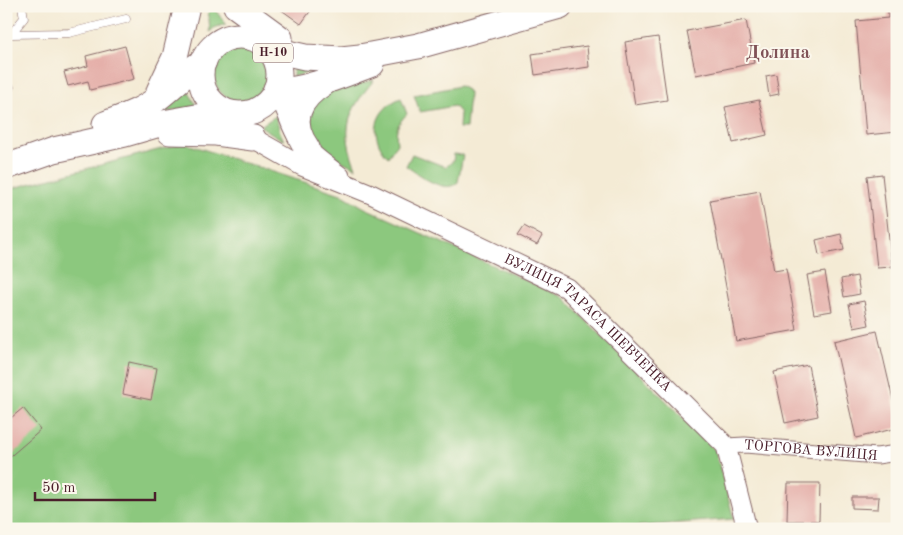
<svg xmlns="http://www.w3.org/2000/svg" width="903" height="535" viewBox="0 0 903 535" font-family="'Old Standard TT',serif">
<rect width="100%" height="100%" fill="#fbf7ec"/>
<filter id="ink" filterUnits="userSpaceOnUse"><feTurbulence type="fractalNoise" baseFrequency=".02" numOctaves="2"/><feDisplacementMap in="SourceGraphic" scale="10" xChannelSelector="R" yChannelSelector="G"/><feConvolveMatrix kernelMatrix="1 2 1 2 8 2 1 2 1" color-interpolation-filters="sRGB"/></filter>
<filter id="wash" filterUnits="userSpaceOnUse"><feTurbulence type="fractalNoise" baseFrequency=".0096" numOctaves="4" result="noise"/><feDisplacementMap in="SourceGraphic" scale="20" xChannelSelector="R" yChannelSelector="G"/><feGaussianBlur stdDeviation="1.12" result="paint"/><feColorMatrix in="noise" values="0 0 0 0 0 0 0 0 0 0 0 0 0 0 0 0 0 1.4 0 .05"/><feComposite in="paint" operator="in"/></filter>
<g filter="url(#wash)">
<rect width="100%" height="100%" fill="#f4ebd5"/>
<g fill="#8cc87e" stroke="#6b7454">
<path d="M208,6H212L226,24L214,28L210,32Z"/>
<circle cx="240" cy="75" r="26"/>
<path d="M293,65L319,69L293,77Z"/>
<path d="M374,80C348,111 340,129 356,168L319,150L312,144L305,107L319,94Z"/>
<path d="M460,86L467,90L469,94L466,128H459L460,113L454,106L420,112L414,95Z"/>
<path d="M188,91L197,106L163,113Z"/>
<path d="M401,98L407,114C397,124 395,130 397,144L388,157C368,136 374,109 401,98Z"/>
<path d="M276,116L280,132L284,141L260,126Z"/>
<path d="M184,143L341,194L365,208L563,297L715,450L734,519L601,529H321L313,527L6,529V190Z"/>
<path d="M412,154L446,167L453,161L454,154L463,155L458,182C446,196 418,174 406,166Z"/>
</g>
<g id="blocks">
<g fill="#e5b0aa">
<path d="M276,6H314L301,24Z"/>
<path d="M897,9V132L866,135L856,21L888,18V10Z"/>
<path d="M746,20L754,63L696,75L687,31Z"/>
<path d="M658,37L667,100L635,105L625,42Z"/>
<path d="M125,46L134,79L90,90L88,81L68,86L64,72L88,66L86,56Z"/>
<path d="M587,46L589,67L535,75L532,54Z"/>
<path d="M776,74L779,94L769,96L766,76Z"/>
<path d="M759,100L767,135L733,143L725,107Z"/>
<path d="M882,174L892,267L877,268L867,176Z"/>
<path d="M760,191L774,271L786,269L797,330L736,341L710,200Z"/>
<path d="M524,226L542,236L537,245L518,235Z"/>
<path d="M841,234L844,250L819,255L816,240Z"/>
<path d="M825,272L832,311L814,314L807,275Z"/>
<path d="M857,276L860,294L844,297L841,279Z"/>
<path d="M864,301L869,325L854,328L849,304Z"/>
<path d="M877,331L897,417V428L856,438L834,341Z"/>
<path d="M129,362L157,368L151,400L123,394Z"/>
<path d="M808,365L818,416L785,423L774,372Z"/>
<path d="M23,408L41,430L6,460V422Z"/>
<path d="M788,483H820L819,521H787Z"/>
<path d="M852,497H879L878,509L852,508Z"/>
</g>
</g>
</g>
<g filter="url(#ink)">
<use href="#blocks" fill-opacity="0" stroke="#866666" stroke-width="1"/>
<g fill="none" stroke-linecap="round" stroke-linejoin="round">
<g stroke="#866666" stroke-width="9">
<g id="service">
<path d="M11,34L24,18L22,6"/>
<path d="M6,36L11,34L69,33L126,19"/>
<path d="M6,88L10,87"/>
</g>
</g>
<g stroke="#866666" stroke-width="17">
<g id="minor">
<path id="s1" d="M726,446L745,445L877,456L897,453"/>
</g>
</g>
<g stroke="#866666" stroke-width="21">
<g id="tertiary">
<path d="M274,94C288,104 288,124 299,139C309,154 326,165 340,176"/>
<path id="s2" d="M226,111L243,130L253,138L302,166L371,194L567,288L726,446L747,529"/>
</g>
</g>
<g stroke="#866666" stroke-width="27">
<g id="primary">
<path d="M236,6L280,38"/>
<circle cx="240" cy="75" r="39"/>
<path d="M269,49L305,57L341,59L360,57L418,46L560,6"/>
<path d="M276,89C297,95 350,72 372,64"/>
<path d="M159,91L175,57L187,6"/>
<path d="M105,124C123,117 142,111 158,98C174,86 186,72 204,61"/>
<path d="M170,132L216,133L253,138"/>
<path d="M307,148C288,121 298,99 324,83"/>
<path d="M6,167L54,150L125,134L163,123L213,114L220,109"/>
</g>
</g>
<use href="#service" stroke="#fff" stroke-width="8"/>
<use href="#minor" stroke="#fff" stroke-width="15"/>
<use href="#tertiary" stroke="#fff" stroke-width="19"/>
<use href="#primary" stroke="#fff" stroke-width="25"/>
</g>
</g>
<g text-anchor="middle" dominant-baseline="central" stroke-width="4" stroke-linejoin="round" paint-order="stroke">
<rect fill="#fbf7ec" stroke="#7f6065" stroke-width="1" x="253" y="43.5" width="40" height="19" rx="4"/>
<g font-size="12" font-weight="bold" fill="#4a1f2b">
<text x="273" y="53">Н-10</text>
</g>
<g font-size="14" fill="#4a1f2b" stroke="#fbf7ec">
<text stroke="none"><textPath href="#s2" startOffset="424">ВУЛИЦЯ ТАРАСА ШЕВЧЕНКА</textPath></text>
<text stroke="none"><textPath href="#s1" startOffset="85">ТОРГОВА ВУЛИЦЯ</textPath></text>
</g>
<g font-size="19" font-weight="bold" fill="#805257" stroke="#fbf7ec">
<text x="778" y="53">Долина</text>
</g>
</g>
<rect width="903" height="535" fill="none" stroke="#fbf7ec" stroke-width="25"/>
<path d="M35 492v8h120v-8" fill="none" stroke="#4a1f2b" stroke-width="2.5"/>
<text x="42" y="492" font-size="15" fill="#4a1f2b" stroke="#fbf7ec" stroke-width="4" paint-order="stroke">50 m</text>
</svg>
